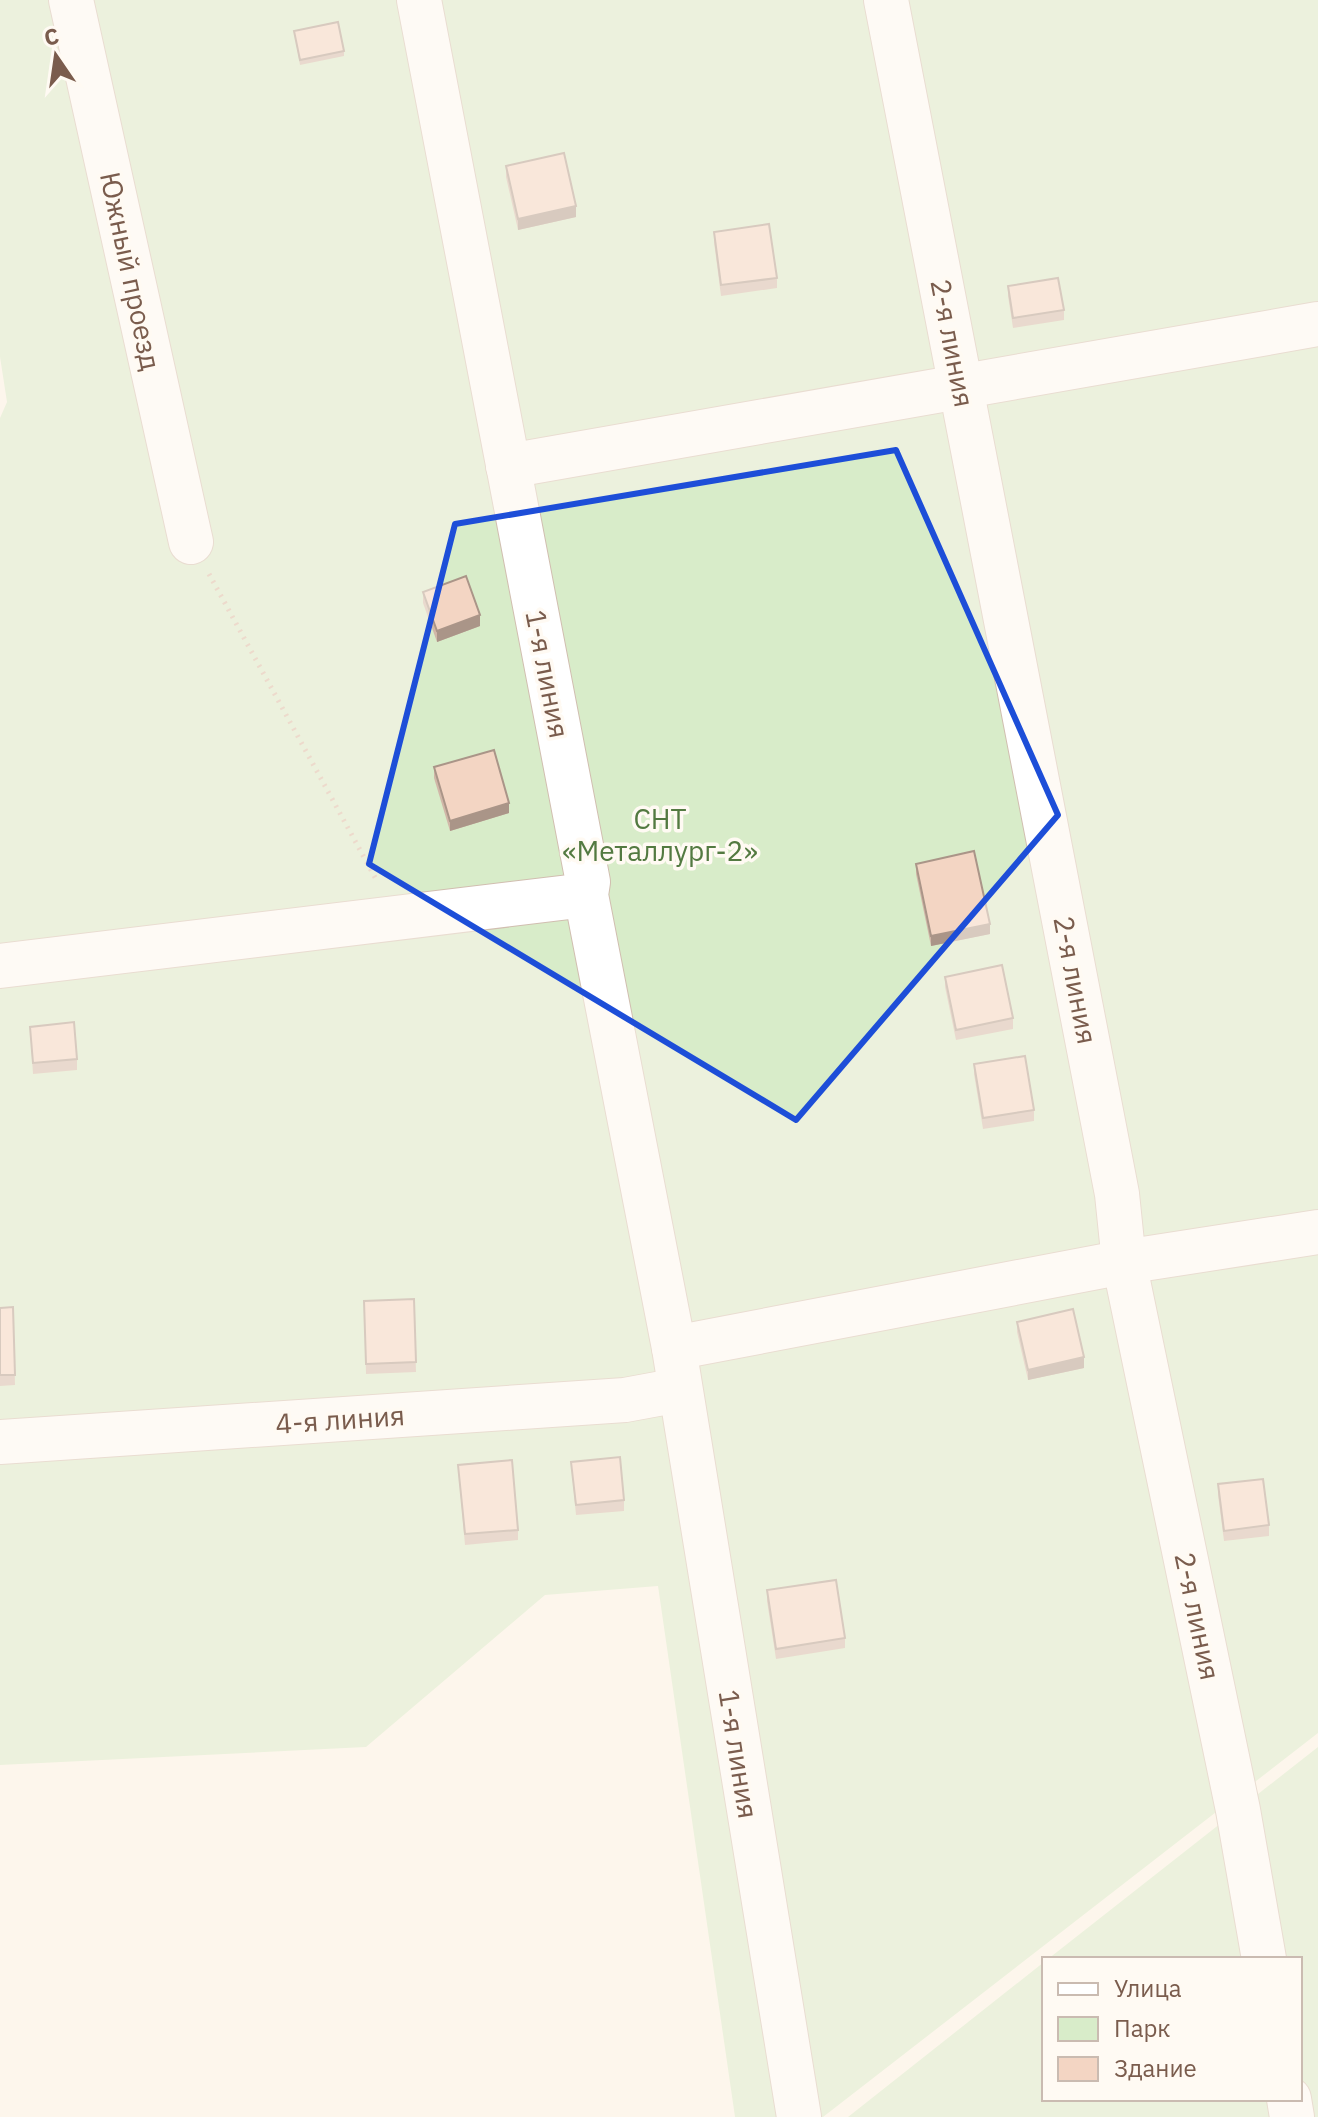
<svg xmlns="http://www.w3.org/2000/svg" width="1318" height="2117" viewBox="0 0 1318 2117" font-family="'IBM Plex Sans',sans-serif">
<rect width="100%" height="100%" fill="#fdf6ec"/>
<g fill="#d8ecc9">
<path d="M0,0H1318V1733L823,2117H735L658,1586L545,1595L366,1747L0,1765V418L7,402L0,357Z"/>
<path d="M1318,1747V2117H848L1044,1962V2099H1300V1959H1048Z"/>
</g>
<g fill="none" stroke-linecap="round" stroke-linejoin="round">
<g stroke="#d1beb0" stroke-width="46">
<g id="minor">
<path d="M71,0L191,542"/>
<path d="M419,0L588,882L586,895L674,1348L799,2117"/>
<path d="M886,0L1117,1194L1124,1262L1238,1810L1264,1959"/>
<path d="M508,466L1318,324"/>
<path d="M0,966L586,895"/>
<path d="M674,1348L1124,1262L1318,1232"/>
<path d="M0,1442L625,1400L679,1390"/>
<path d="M1289,2099L1292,2117"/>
</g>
</g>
<path stroke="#d9b8a5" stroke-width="5" stroke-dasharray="2 6" stroke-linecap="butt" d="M209,574L377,881"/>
<use href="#minor" stroke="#fff" stroke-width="44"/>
</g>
<g fill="#d1b7a8">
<path d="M294,31L344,51V56L300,65Z"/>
<path d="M506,166L576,217L518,230L506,177Z"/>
<path d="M714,232L777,278V288L721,296L714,242Z"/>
<path d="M1008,286L1064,310V320L1013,328L1008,296Z"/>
<path d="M423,592L480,626L437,642L423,603Z"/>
<path d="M434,767L509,813L450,831L434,778Z"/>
<path d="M916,864L990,934L931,946L916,874Z"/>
<path d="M945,977L1013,1018V1029L956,1040L945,987Z"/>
<path d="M30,1027L77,1059V1070L33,1074Z"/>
<path d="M974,1064L1034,1110V1121L983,1129L974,1074Z"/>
<path d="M414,1299L416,1372L366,1374L364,1301Z"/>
<path d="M13,1307L15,1385L0,1386V1308Z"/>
<path d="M1017,1322L1084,1368L1028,1380L1017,1332Z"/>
<path d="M571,1462L624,1500V1511L576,1515Z"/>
<path d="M458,1465L518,1530V1540L465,1545Z"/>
<path d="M1218,1484L1269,1525V1536L1224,1541L1218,1495Z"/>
<path d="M767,1590L845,1638V1648L776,1659L767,1601Z"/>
</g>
<g fill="#aa9588">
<path d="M576,206V217L518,230V219Z"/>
<path d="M480,615V626L437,642V631Z"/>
<path d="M509,803V813L450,831V821Z"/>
<path d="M990,924V934L931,946V936Z"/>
<path d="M1084,1357V1368L1028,1380V1370Z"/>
</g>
<g fill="#f3d5c3" stroke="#aa9588" stroke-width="2">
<path d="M338,22L344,51L300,60L294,31Z"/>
<path d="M564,153L576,206L518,219L506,166Z"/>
<path d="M769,224L777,278L721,285L714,232Z"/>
<path d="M1058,278L1064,310L1013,318L1008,286Z"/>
<path d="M466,576L480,615L437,631L423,592Z"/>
<path d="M494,750L509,803L450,821L434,767Z"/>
<path d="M974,851L990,924L931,936L916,864Z"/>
<path d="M1002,965L1013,1018L956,1030L945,977Z"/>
<path d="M74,1022L77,1059L33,1063L30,1027Z"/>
<path d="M1025,1056L1034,1110L983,1118L974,1064Z"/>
<path d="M414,1299L416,1362L366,1364L364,1301Z"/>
<path d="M13,1307L15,1375H0V1308Z"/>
<path d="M1073,1309L1084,1357L1028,1370L1017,1322Z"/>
<path d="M620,1457L624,1500L576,1505L571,1462Z"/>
<path d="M512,1460L518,1530L465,1534L458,1465Z"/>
<path d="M1263,1479L1269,1525L1224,1531L1218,1484Z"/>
<path d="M836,1580L845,1638L776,1649L767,1590Z"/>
</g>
<path d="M0 0H1318V2117H0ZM896,450L1058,815L796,1120L369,864L455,524Z" fill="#fdf6ec" fill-opacity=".55" fill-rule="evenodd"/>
<path fill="none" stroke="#1d4ed8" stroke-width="6" stroke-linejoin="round" d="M896,450L1058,815L796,1120L369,864L455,524Z"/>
<g text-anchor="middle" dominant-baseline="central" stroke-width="7" stroke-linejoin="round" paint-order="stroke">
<g font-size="28" fill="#7a5c4d" stroke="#fffaf3">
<text transform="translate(131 271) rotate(78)">Южный проезд</text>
<text transform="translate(953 343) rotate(79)">2-я линия</text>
<text transform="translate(548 674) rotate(79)">1-я линия</text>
<text transform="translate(1076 980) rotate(79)">2-я линия</text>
<text transform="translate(340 1419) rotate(-4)">4-я линия</text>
<text transform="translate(1198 1616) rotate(78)">2-я линия</text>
<text transform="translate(739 1754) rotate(81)">1-я линия</text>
</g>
<g font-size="28" fill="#537a41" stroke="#fffaf3">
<text x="660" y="818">СНТ<tspan x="660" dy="32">«Металлург-2»</tspan></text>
</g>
</g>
<rect x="1042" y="1957" width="260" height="144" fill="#fffaf3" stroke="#cabbb1" stroke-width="2"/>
<rect x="1058" y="1983" width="40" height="12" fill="#ffffff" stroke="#cabbb1" stroke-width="2"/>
<text x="1114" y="1997" font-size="24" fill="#7a5c4d">Улица</text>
<rect x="1058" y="2017" width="40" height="24" fill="#d8ecc9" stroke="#cabbb1" stroke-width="2"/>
<text x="1114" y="2037" font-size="24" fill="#7a5c4d">Парк</text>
<rect x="1058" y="2057" width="40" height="24" fill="#f3d5c3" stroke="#cabbb1" stroke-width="2"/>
<text x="1114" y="2077" font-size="24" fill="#7a5c4d">Здание</text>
<g transform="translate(56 56) rotate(347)" stroke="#fffaf3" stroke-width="6" paint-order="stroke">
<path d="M0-6L14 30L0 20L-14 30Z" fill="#7a5c4d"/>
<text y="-12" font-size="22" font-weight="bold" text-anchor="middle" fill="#7a5c4d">С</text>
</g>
</svg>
